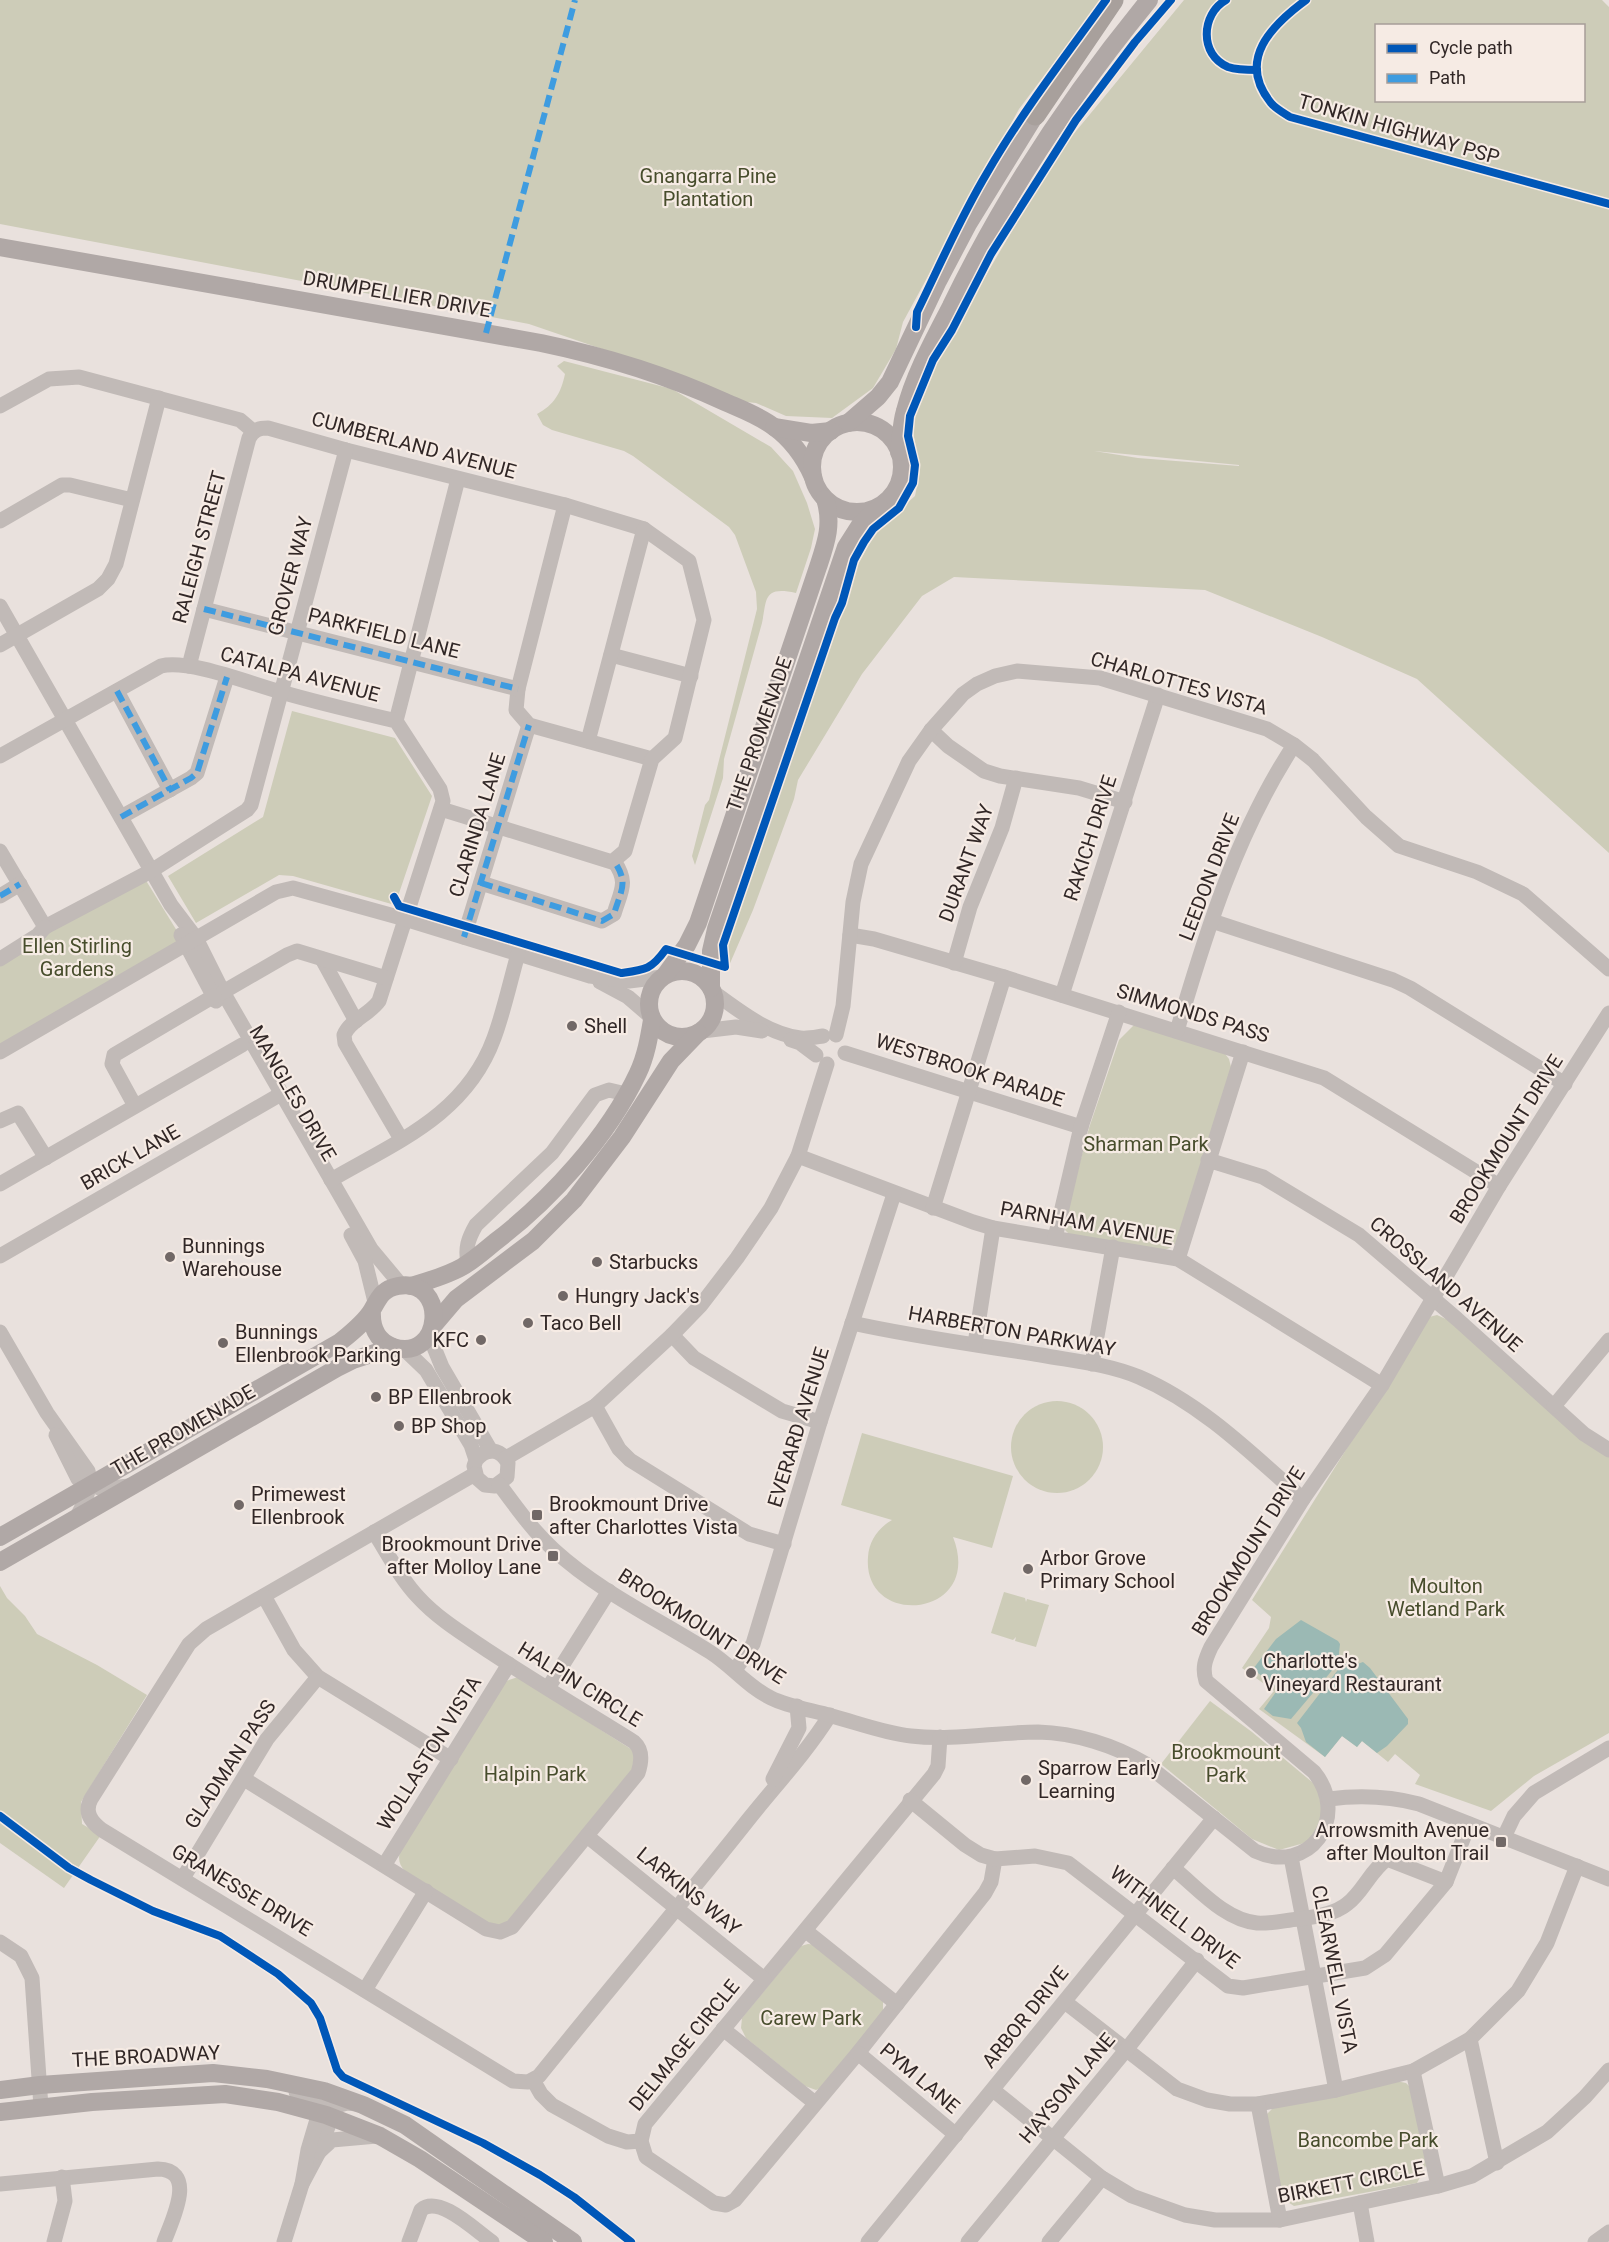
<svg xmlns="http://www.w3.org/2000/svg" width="1609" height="2242" viewBox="0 0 1609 2242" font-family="Roboto,sans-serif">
<rect width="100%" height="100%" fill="#e9e1dd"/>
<g fill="#cdccb8" fill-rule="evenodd">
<path d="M0,0H1101L1019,109L903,322L896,349L873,388L832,418L786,416L756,403L737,401L681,376L529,324L0,224Z"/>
<path d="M1184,0H1602L1609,7V853L1417,679L1322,637L1205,590L954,577L922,596L862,674L798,780L794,799L753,910L728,968L726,946L850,579L877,530L915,496L920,471L912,426L927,381L936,360L1058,153ZM1376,26H1584V100H1376ZM1094,451L1239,465V466L1138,458Z"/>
<path d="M564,361L672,389L771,447L793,471L807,503L815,529L811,548L796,593C763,586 767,599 762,623L724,759L723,778L695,865L692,856L705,805L709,800L757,609L756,592L735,535L729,527L633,456L624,451L552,430L543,425L537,414C554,405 561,393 565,374L557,366Z"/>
<path d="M292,711L395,738L432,796L395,905L293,876L279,875L196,923L168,876L263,817Z"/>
<path d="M142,874L185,944L0,1052V959Z"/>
<path d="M1134,1025L1222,1050L1229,1059L1232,1071L1178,1240L1172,1247L1162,1251L1071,1236L1065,1230V1219L1089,1128L1119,1040Z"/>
<path d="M1437,1315L1448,1320L1609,1455V1733L1534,1776L1491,1811L1415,1784L1420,1775L1395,1754L1388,1762L1362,1741L1357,1747L1342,1736L1325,1757L1259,1709L1274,1691L1242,1668L1269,1628L1271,1617L1252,1600L1429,1317Z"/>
<circle cx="1057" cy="1447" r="46"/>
<path d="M862,1433L1013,1476L992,1548L953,1537C985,1618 862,1630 868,1557C869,1541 878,1528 892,1520L841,1505Z"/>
<path d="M0,1586L7,1598L25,1616L37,1634L97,1665L147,1695L81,1802L82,1824L101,1835L64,1888L0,1843Z"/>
<path d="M1004,1592L1025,1598L1026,1602L1027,1599L1049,1605L1036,1647L1015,1641L1016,1637L1013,1640L991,1633Z"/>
<path d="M518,1677L634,1751V1767L506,1926L492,1925L405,1871C399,1865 398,1859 400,1851L506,1681Z"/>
<path d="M1210,1701L1252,1732L1318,1787L1323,1820L1308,1842L1279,1850L1252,1839L1161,1764Z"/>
<path d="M808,1944L817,1945L883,2001V2013L828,2085L816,2090L805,2086L746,2038L741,2028L742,2018L801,1946Z"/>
<path d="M1396,2081L1406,2083L1413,2090L1427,2164L1417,2183L1294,2206L1280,2197L1266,2115L1275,2106Z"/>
</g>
<g fill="#9bb9b4">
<path d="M1301,1620L1338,1641L1340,1644L1339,1653L1340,1661L1291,1719L1273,1716L1264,1709L1278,1689L1253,1669L1276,1639Z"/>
<path d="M1344,1662L1354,1665L1363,1662L1370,1668L1408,1719V1724L1387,1746L1377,1753L1362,1741L1357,1747L1342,1736L1325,1757L1306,1742L1301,1728L1297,1723Z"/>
</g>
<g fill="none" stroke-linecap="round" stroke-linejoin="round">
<g stroke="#c1bab7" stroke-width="15">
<path d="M0,406L49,379L79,377L240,420L253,431"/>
<path d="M565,505L518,689L516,710L529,725L652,759"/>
<path d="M0,521L62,485H70L132,500"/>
<path d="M0,606L171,905L196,938L223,992L371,1249L401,1285"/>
<path d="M204,609L518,689"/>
<path d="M0,645L98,589L108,579L116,564L159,398"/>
<path d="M611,655L691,676"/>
<path d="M189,666L249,438C254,430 258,428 268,428L346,450L565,505L644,529L689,561L704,620L675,738L652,759L625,851L612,862L441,809"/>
<path d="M117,691L170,790"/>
<path d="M396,721L458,479"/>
<path d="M931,730L948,746L984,771L1000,776L1079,788L1125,802"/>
<path d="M588,741L644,529"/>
<path d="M0,756L161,666C189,659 251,684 281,692C319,703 358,712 396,721L440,789L443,801L379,1001C369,1015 350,1020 344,1035L345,1043L401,1139"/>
<path d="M121,817L191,778L197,773L227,677"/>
<path d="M0,851L45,927L151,871L247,810L251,805L346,450"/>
<path d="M481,883L602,921L614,914C621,890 629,883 614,861"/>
<path d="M0,896L20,884"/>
<path d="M1212,921L1393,980L1410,988L1565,1084"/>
<path d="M181,935L216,1001"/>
<path d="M850,935L874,939L1004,977L1324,1078L1499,1186"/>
<path d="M464,937L529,725"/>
<path d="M0,959L38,935L45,927"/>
<path d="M322,959L356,1021"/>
<path d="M954,963L970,907L1002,828L1016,778"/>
<path d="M600,982L628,997L650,1016"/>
<path d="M223,992L287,955L297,951L386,978"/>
<path d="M713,992C740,1011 766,1033 800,1038C807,1039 816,1037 823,1036"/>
<path d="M1062,995L1158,695"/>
<path d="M702,1031L736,1027L762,1031"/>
<path d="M1177,1031C1206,932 1237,832 1294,745"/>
<path d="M836,1035L843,1006L853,902L861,864L909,761L931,730L963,694L977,684L995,676L1017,671L1100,678L1267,729L1294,745L1313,760L1366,817L1399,846L1477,872L1523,894L1609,969"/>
<path d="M791,1040L800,1043L816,1055"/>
<path d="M0,1052L276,892L293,888L405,919L590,976L629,981L662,977"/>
<path d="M845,1053L1081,1127"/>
<path d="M135,1106L112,1064L114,1055L214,996"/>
<path d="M0,1121L18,1113L46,1158"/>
<path d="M798,1156L973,1222L993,1228L1178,1259L1382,1385"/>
<path d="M1208,1160L1263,1177L1359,1235L1457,1319L1584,1434L1609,1450"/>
<path d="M331,1180C396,1142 466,1115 494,1038C504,1011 510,982 518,954"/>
<path d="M0,1184L242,1045"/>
<path d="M933,1208L1004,977"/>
<path d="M351,1235L365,1261L375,1302"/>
<path d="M1055,1238L1081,1127L1119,1012"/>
<path d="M0,1256L281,1094"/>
<path d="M1178,1259L1243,1052"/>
<path d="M468,1263C465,1248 468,1239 476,1225L552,1153L595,1095L609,1090L626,1094"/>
<path d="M852,1323C915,1337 978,1345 1041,1355C1074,1361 1108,1364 1139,1377C1202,1404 1252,1454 1303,1499"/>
<path d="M0,1332L47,1413L88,1471C93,1487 84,1503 77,1517"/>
<path d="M429,1335L442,1367L491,1451"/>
<path d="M672,1335L694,1358L782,1411L820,1422"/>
<path d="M975,1344L993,1228"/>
<path d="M403,1348L426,1370L471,1445L476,1460L474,1466L477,1478L485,1485L495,1486L507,1477L508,1463C500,1448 487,1447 476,1460"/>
<path d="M1092,1364L1113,1247"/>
<path d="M595,1406L619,1449L630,1460L749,1534L784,1544"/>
<path d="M1554,1406L1609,1340"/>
<path d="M56,1435L78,1479L102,1489L129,1486"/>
<path d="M506,1458L595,1406L672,1335L701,1305L737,1258L771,1208L798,1156L827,1064"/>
<path d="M475,1474L206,1629L189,1644L91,1799C84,1812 91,1822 102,1830L513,2081L528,2082L539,2076C608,1990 680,1906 748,1820C776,1785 806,1753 830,1715"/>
<path d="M499,1484C516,1507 533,1531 554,1550C600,1592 658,1619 710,1652C732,1666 748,1687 771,1698C789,1707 812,1710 832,1716C858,1723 884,1733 911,1736C953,1741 996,1732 1038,1732C1075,1733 1114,1745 1146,1764L1255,1851C1309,1876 1351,1818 1314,1772L1206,1681C1202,1668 1205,1660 1211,1647L1303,1499L1382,1385L1499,1186L1609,1013"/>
<path d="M264,1596L294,1650L318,1677L451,1759"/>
<path d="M735,1670L753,1644L820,1422L894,1194"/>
<path d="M548,1688L609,1591"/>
<path d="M940,1737L938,1766L934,1774L645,2124L641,2141L646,2157L714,2203L726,2205L735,2200L858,2053L985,1893L991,1882L995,1859"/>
<path d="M244,1779L486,1929L500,1932L512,1927L638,1773C642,1761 643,1750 634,1742C586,1712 537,1683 490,1652C465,1635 438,1619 418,1597C400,1578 388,1554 374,1532"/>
<path d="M773,1779L799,1728L797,1706"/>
<path d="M1329,1799C1360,1795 1388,1796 1419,1804L1609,1879"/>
<path d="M910,1800L965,1845L981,1855L995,1859L1035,1856L1068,1863L1228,1986L1243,1988L1365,1968L1385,1955L1446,1882L1469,1824"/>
<path d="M587,1836L764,1979"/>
<path d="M1504,1837L1514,1816L1534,1793L1609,1748"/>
<path d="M1291,1857L1336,2090"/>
<path d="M385,1864L509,1664"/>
<path d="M1173,1868C1197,1887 1224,1920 1257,1923C1271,1924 1286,1920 1299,1919C1315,1917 1335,1914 1347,1904C1363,1892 1370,1871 1387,1859L1446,1882"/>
<path d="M183,1878L267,1739L318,1677"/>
<path d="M806,1931L897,2004"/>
<path d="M0,1942L21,1956L32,1978L41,2107"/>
<path d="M365,1990L426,1891"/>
<path d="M1065,2002L1177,2089L1207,2100L1230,2104H1258L1336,2090L1413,2071L1470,2039L1518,1991L1547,1943L1577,1866"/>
<path d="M723,2029L815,2103"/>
<path d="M1470,2039L1497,2163"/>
<path d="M858,2053L956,2135"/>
<path d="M1413,2071L1438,2186"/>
<path d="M533,2080L541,2094L552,2105L608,2136L627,2142L641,2141"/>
<path d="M993,2090L1102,2178L1132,2196L1185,2215L1215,2220H1280L1438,2186L1472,2176L1547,2132L1585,2097L1609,2070"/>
<path d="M296,2092L321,2102L329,2124L319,2152L302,2184"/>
<path d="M1258,2104L1280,2220"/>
<path d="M319,2152L332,2140L377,2136"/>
<path d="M0,2184L158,2169C198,2170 172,2220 164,2242"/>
<path d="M1360,2203L1367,2242"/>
<path d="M54,2242L65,2201L62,2177"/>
<path d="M284,2242L302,2184L308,2150L316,2123L336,2106L347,2103L357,2104"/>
<path d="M409,2242L421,2210C439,2194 476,2231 492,2242"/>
<path d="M868,2242L1214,1818"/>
<path d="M968,2242L1126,2050L1197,1960"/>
<path d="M1049,2242L1102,2178"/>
<path d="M1595,2242L1609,2232"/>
</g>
<g stroke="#b0a8a6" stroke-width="18">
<path d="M0,247L541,343C604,356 666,375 725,402C741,409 760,416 774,427C792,440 804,457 813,477"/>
<circle cx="857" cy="467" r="45"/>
<path d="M848,423L878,397L890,382L938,281L968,224L1042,104"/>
<path d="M774,427L811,433L831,431"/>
<path d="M899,452C901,438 901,424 905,411C914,375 934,339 951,306C1004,196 1072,94 1149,0"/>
<circle cx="682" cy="1004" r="33"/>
<path d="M666,974L687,945L698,923L818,567C826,543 833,524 825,499"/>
<path d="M711,988V951L716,929L846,547L860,525L879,507"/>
<path d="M411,1286C428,1281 446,1276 462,1267C474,1260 484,1251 495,1242C550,1200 608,1137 638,1073C646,1056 649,1038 652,1020"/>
<path d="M433,1326L456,1299L533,1241L574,1200L622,1137L671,1061L698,1033"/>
<path d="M0,1537L340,1342C351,1333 365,1322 372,1310C379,1298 382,1289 398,1286C449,1277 443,1363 393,1347C376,1341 371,1325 372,1310"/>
<path d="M0,1562L337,1368L353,1360L393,1347"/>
<path d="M0,2090L40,2085L213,2073L267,2079L324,2091L363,2105L405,2125L573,2242"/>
<path d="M0,2112L92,2102L225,2094L278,2102L326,2115L380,2136L420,2159L544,2242"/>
</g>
<path stroke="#a8a09c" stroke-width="21" d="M1035,115L1113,0"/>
<g stroke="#3e9ce0" stroke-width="6" stroke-dasharray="12 6" stroke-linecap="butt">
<path d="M486,333L575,0"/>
<path d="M204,609L518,689"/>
<path d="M117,691L170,790"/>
<path d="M121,817L191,778L197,773L227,677"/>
<path d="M481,883L602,921L614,914C621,890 629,883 614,861"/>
<path d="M0,896L20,884"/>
<path d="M464,937L529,725"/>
</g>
<g stroke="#f6ebe4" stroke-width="11">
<g id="cycleway">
<path d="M1226,0C1201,14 1199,55 1228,67C1237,70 1247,70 1257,70"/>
<path d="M1306,0C1272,25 1236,60 1271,103C1276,109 1284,113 1290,117L1609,204"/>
<path d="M916,327L917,312C940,265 960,218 987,173C1022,112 1065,57 1106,0"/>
<path d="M394,897L399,906L621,973C645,970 651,970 666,949L725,967L723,945L835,618L842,603L854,560L864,542L873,529L899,508L913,483L915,465L908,436L910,416L933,360L952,330L991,254L1076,120L1135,42L1171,0"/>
<path d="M0,1816L69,1868L91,1880L153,1911L220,1936L278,1974L311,2003L320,2018L337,2070L343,2077L483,2143L540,2175L574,2197L631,2242"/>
</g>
</g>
<use href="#cycleway" stroke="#0057b8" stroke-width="8"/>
</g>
<g fill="#716866" stroke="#f6ebe4" stroke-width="2">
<circle cx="572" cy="1026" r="6"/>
<circle cx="170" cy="1257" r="6"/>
<circle cx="597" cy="1262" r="6"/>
<circle cx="563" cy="1296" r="6"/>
<circle cx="528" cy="1323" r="6"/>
<circle cx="481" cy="1340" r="6"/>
<circle cx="223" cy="1343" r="6"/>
<circle cx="376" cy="1397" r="6"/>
<circle cx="399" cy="1426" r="6"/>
<circle cx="239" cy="1505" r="6"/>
<rect x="531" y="1509" width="12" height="12" rx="3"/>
<rect x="547" y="1550" width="12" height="12" rx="3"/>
<circle cx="1028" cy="1569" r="6"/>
<circle cx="1251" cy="1673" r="6"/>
<circle cx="1026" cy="1780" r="6"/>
<rect x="1495" y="1836" width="12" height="12" rx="3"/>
</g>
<g text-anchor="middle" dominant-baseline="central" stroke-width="4.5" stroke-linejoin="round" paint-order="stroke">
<g font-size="20" fill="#312726" stroke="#f6ebe4">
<text transform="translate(1399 129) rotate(16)">TONKIN HIGHWAY PSP</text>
<text transform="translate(397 294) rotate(10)">DRUMPELLIER DRIVE</text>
<text transform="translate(414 445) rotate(15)">CUMBERLAND AVENUE</text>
<text transform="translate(199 547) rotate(-75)">RALEIGH STREET</text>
<text transform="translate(290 576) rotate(-75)">GROVER WAY</text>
<text transform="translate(384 633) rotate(14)">PARKFIELD LANE</text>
<text transform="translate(300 674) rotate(15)">CATALPA AVENUE</text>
<text transform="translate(1179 683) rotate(16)">CHARLOTTES VISTA</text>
<text transform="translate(759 734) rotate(-71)">THE PROMENADE</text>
<text transform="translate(477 825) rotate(-73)">CLARINDA LANE</text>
<text transform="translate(1090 838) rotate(-72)">RAKICH DRIVE</text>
<text transform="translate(966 863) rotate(-70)">DURANT WAY</text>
<text transform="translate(1209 877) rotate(-69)">LEEDON DRIVE</text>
<text transform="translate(1193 1013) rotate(17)">SIMMONDS PASS</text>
<text transform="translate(970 1070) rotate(18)">WESTBROOK PARADE</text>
<text transform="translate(293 1093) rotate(60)">MANGLES DRIVE</text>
<text transform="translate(1506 1139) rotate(-58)">BROOKMOUNT DRIVE</text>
<text transform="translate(130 1157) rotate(-30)">BRICK LANE</text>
<text transform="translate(1087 1223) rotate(10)">PARNHAM AVENUE</text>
<text transform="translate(1446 1284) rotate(41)">CROSSLAND AVENUE</text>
<text transform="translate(1012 1331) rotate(10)">HARBERTON PARKWAY</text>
<text transform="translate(798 1427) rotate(-73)">EVERARD AVENUE</text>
<text transform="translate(183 1430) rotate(-30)">THE PROMENADE</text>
<text transform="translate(1248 1551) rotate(-58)">BROOKMOUNT DRIVE</text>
<text transform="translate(702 1626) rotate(33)">BROOKMOUNT DRIVE</text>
<text transform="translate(580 1684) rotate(32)">HALPIN CIRCLE</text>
<text transform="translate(429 1753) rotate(-58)">WOLLASTON VISTA</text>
<text transform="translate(230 1764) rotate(-57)">GLADMAN PASS</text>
<text transform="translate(242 1890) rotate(31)">GRANESSE DRIVE</text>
<text transform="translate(689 1891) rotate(39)">LARKINS WAY</text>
<text transform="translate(1175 1917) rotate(37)">WITHNELL DRIVE</text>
<text transform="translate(1335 1969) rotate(79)">CLEARWELL VISTA</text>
<text transform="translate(1025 2017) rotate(-51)">ARBOR DRIVE</text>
<text transform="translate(684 2045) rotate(-51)">DELMAGE CIRCLE</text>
<text transform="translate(146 2056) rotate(-3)">THE BROADWAY</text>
<text transform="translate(920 2078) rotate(40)">PYM LANE</text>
<text transform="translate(1067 2088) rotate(-50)">HAYSOM LANE</text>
<text transform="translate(1351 2182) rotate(-11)">BIRKETT CIRCLE</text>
</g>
<g font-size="20" fill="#474d2c" stroke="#f6ebe4">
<text x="708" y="176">Gnangarra Pine<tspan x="708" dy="23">Plantation</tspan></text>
<text x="77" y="946">Ellen Stirling<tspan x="77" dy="23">Gardens</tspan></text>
<text x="1146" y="1144">Sharman Park</text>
<text x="1446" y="1586">Moulton<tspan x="1446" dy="23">Wetland Park</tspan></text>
<text x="1226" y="1752">Brookmount<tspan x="1226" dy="23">Park</tspan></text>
<text x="535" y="1774">Halpin Park</text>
<text x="811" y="2018">Carew Park</text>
<text x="1368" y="2140">Bancombe Park</text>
</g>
<g font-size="20" fill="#312726" stroke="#f6ebe4" text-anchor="start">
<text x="584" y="1026">Shell</text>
<text x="182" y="1246">Bunnings<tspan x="182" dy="23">Warehouse</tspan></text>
<text x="609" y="1262">Starbucks</text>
<text x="575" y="1296">Hungry Jack's</text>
<text x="540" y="1323">Taco Bell</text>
<text x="235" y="1332">Bunnings<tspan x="235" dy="23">Ellenbrook Parking</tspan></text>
<text x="469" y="1340" text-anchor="end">KFC</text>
<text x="388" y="1397">BP Ellenbrook</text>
<text x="411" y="1426">BP Shop</text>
<text x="251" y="1494">Primewest<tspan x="251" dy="23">Ellenbrook</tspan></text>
<text x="549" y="1504">Brookmount Drive<tspan x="549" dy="23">after Charlottes Vista</tspan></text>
<text x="541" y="1544" text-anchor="end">Brookmount Drive<tspan x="541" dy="23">after Molloy Lane</tspan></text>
<text x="1040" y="1558">Arbor Grove<tspan x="1040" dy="23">Primary School</tspan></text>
<text x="1263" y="1661">Charlotte's<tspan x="1263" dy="23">Vineyard Restaurant</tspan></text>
<text x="1038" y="1768">Sparrow Early<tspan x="1038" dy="23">Learning</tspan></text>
<text x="1489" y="1830" text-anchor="end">Arrowsmith Avenue<tspan x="1489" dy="23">after Moulton Trail</tspan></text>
</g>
</g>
<rect x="1375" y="24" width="210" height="78" fill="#f6ebe4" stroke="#a79d98" stroke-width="1.5"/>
<rect x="1387" y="44" width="30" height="9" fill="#0057b8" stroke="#a79d98" stroke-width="1.5"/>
<text x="1429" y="54" font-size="18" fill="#312726">Cycle path</text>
<rect x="1387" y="74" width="30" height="9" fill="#3e9ce0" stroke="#a79d98" stroke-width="1.5"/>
<text x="1429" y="84" font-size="18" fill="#312726">Path</text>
</svg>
